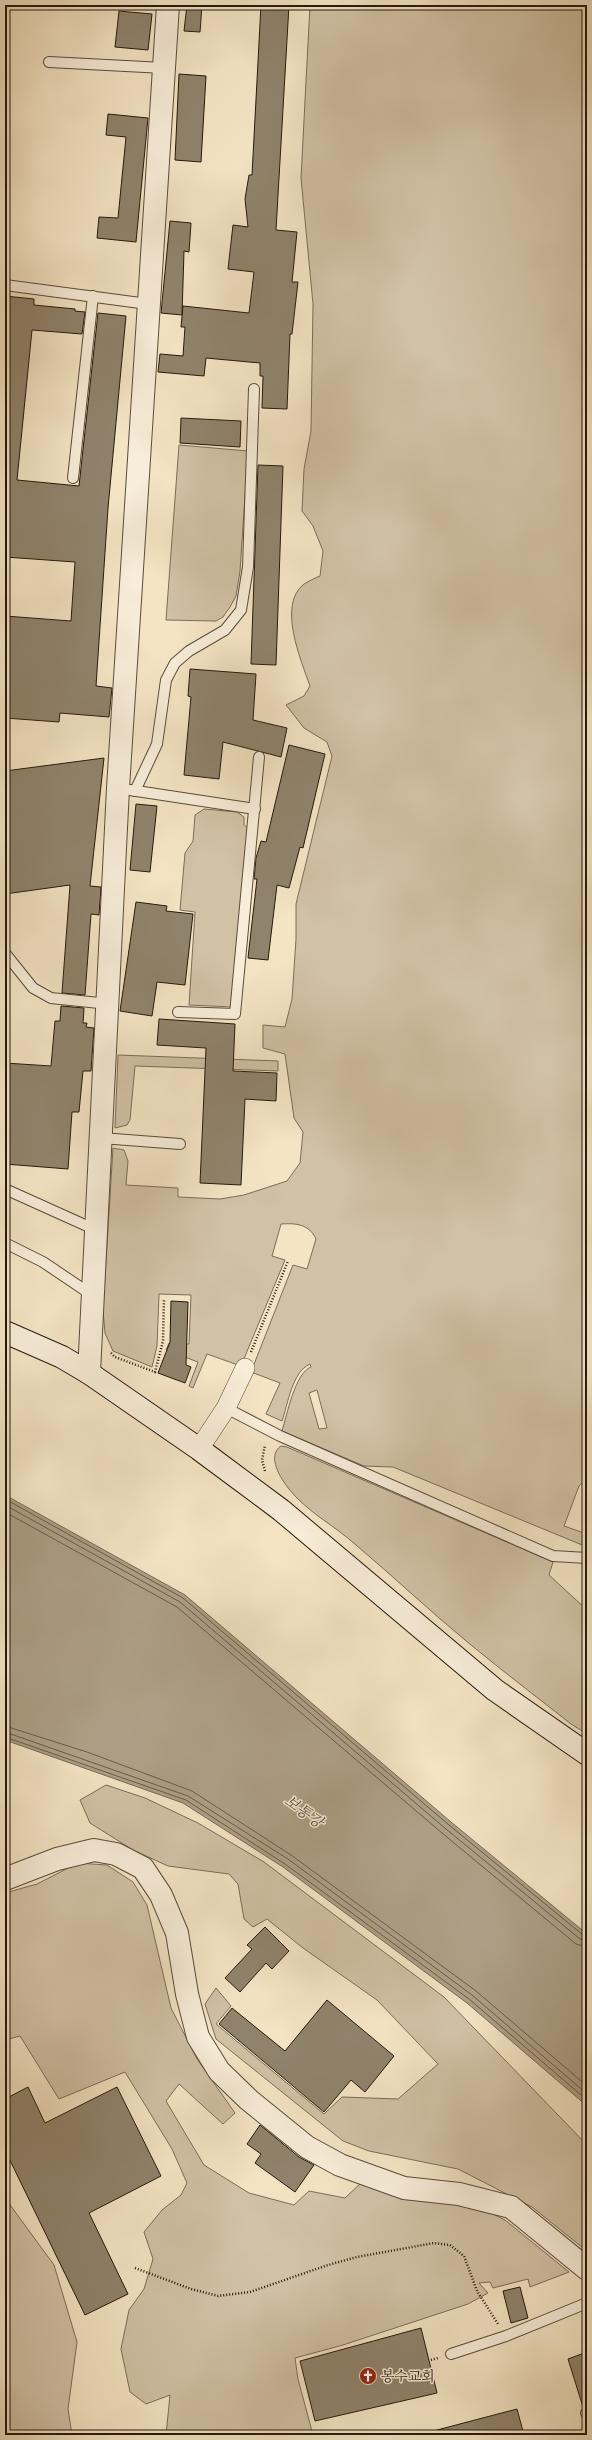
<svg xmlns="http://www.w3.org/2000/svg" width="592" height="2440" viewBox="0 0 592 2440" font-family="'Gentium Book Plus','Noto Serif KR',serif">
<rect width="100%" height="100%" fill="#f4e4c4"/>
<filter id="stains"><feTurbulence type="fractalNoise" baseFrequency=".005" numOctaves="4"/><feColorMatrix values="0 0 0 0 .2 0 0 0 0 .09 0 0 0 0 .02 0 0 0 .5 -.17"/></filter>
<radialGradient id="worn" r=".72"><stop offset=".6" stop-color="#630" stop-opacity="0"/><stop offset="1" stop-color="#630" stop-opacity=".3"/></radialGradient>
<g fill="#d1c1a5" stroke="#7a6d59" fill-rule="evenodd">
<path d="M310,5H587V1479L579,1486L564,1526L587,1534V1547L393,1467L364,1466L282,1431C287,1415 295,1373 311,1367L310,1364C292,1372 288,1404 282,1421L266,1414L280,1383L251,1372L293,1265L307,1269L316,1239C309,1224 296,1223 281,1224L272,1256L285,1260L241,1366L207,1354L193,1388L189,1386L198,1362L166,1350L169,1343L189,1344L191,1295L159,1294L157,1346L152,1367L113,1351L105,1333L103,1310L113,1148L124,1150L128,1161L126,1185L178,1188V1197L220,1199L244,1195L287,1181L300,1163L303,1132L294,1118L285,1054L263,1048V1025L285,1027L292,999L296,939V904L332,756L327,742L304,728L286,705L304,696L310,686C301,660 277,605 304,584C309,581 315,578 320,576L323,551L313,526L302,511L304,469L311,431L313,304L301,178ZM317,1390L327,1428L319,1429L309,1393Z"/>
<path d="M179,445L248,451L240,571L236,596L230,607L223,617L216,621L166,620Z"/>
<path d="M204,809L237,812L244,817V825L252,831L232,1007L189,1005L195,912L180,910L185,853L193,841L195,815Z"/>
<path d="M118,1055L278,1061V1071L135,1066L130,1120L127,1125L115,1128Z"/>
<path d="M281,1446L287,1447L553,1562L549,1575L587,1610V1734L571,1724C538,1698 504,1672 471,1645C432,1613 395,1578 356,1545C335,1526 306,1511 289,1489C281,1479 266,1456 281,1446Z"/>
<path d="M106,1785L145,1798L198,1823L264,1862L444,1997L587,2145V2251L532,2207L458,2169L369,2151L343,2141L216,2039L205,2004L216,1988L231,2006L216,2024L324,2114L342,2097L398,2099L438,2064L377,2000L303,1948L267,1919L253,1927L244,1919L238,1884L229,1874L168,1866L133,1850L90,1823L80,1800Z"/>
<path d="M78,1863L107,1865L133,1882L147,1905L171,2008L197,2059L235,2113L223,2124L179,2084L166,2101L204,2165L249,2193L294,2205L309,2191L345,2198L362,2182L471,2203L505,2220L569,2272L530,2287L528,2279L493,2288L490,2282L479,2283L488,2293L468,2304L343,2345L295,2358L298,2379L313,2435H166L170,2395L146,2404L130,2392L121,2349L129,2310L144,2289L153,2259L144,2232L162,2210L181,2195L187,2183L172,2149L125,2072L59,2099L20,2036L5,2040V1893L37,1884Z"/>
<path d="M5,2198L54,2265L77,2342L68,2409L72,2435H5Z"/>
</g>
<path fill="#ad9f86" stroke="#766956" d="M5,1495L185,1595L451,1822L587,1934V2106L467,2003L283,1867L183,1803L5,1740Z"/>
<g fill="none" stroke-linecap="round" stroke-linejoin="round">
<g stroke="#685c4a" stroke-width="1">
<path d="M5,1499L183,1598L449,1825L583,1935L587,1936"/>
<path d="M5,1505L180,1602L446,1829L580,1939L587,1941"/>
<path d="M5,1512L177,1607L442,1833L576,1944L587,1947"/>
<path d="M5,1726L87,1752L192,1791L291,1855L476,1991L587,2086"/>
<path d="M5,1732L188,1796L288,1859L472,1995L587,2094"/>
<path d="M5,1737L186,1800L285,1864L469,1999L587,2100"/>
</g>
</g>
<g fill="#90836c" stroke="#24190d">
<path d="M187,5H202L200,32L184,31Z"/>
<path d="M261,5H289L276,230L297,232L292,282H298L292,334H290L287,409L262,408L263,376H260V363L206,358L204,376L158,372L160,354L183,356L185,327H181L183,306L249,313L254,272L228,269L233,225L248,227L245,199L249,175H252Z"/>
<path d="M119,11L152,14L148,50L115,47Z"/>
<path d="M179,74L206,76L201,162L175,160Z"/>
<path d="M108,114L148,118L136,242L97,238L99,217L118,218L126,137L106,135Z"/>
<path d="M170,221L191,223L189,252L184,251L182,315L161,313Z"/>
<path d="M5,296L34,299V305L75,309V311L85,312L82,334L32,330L17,480L79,486L98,313L126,316L108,508L96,686L112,688L109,717L60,713L59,722L5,718V616L71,621L75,562L5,557Z"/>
<path d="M181,418L241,421L240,447L180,443Z"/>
<path d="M258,465L283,466L276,665L251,664Z"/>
<path d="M190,669L256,674L253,720L287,728L281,757L223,742L219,779L184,775L191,697L188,696Z"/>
<path d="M289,745L325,754L303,848L300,847L289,888L277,885L268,960L248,958L257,879H254L256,858L261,841L266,842Z"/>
<path d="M104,758L90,886L101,887L99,915L91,914L85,995L62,993L70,885L5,894V771Z"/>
<path d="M136,804L157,806L150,872L130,870Z"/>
<path d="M136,902L167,906L166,911L193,914L185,985L157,982L152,1016L120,1011Z"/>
<path d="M61,1006L84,1008L83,1023H87L86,1027L94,1028L91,1071H83L79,1112H72L68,1169L5,1164V1063L51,1066L55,1021H60Z"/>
<path d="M159,1019L235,1024L233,1071L277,1073L276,1101L245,1099L241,1185L200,1183L206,1048L157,1045Z"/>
<path d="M171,1301L188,1302L186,1365L191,1367L185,1383L158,1373L170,1342Z"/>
<path d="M265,1927L289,1951L272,1969L266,1963L240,1992L225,1978L252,1949L247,1945Z"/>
<path d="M327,2000L394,2056L365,2092L351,2080L324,2112L219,2024L232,2008L285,2051Z"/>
<path d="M28,2087L45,2123L117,2087L161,2176L89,2213L128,2294L85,2315L5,2150V2099Z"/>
<path d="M260,2125L299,2157L314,2165L295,2192L255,2163L261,2154L247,2144Z"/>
<path d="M520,2287L528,2318L511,2323L503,2291Z"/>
<path d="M421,2328L437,2393L315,2421L300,2361Z"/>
<path d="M587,2352V2406L583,2407L568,2359Z"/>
<path d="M517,2409L524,2435H437V2430Z"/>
</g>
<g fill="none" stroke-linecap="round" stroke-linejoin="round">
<g stroke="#584c3b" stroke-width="12">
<g id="service">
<path d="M49,62L164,68"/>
<path d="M5,285L148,304"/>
<path d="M73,478L93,296"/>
<path d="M130,790L255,809"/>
<path d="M135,791L157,744L166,680L175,663L189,651L225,630L241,610L248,567L254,389"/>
<path d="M5,953L33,988L51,998L109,1004"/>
<path d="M178,1012L235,1014L259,757"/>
<path d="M101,1138L180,1144"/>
<path d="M5,1189L96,1230"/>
<path d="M5,1243L43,1262L92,1295"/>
<path d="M226,1408L280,1436L553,1556L587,1558"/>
<path d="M451,2354L506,2336L587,2303"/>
<path d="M586,2413H587"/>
</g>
</g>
<g stroke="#584c3b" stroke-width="20">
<path id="minor" d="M199,1449L226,1408L245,1368"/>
</g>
<g stroke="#584c3b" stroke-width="24">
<g id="tertiary">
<path d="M89,1373L118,788L168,5"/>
<path d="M5,1879L57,1859L94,1850L116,1854L143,1868L161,1895L177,1933L187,1994L198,2037L219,2071L249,2100L307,2147L340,2165L404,2188L459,2194L511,2207L587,2269"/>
</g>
</g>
<g stroke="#24190d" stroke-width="24">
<path id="secondary" d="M5,1332L62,1357L89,1373L199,1449L281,1510L495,1690L587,1754"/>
</g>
<g stroke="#24190d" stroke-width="2.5" stroke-dasharray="1 2" stroke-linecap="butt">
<path d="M251,1352L288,1261"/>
<path d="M111,1353L115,1357L155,1372L163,1341L164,1299"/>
<path d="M265,1471L262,1460L265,1445"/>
<path d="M135,2268L191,2289L218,2296L250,2292L328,2265L357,2257L434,2243L450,2245L464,2256L477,2291L498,2324"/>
<path d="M431,2360L438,2358"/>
</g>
<use href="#service" stroke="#f8edd9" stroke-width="10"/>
<use href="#minor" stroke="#f8edd9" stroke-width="19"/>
<use href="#tertiary" stroke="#f8edd9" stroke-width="22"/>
<use href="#secondary" stroke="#f8edd9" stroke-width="22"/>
</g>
<defs>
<g id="church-disc" transform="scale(0.9)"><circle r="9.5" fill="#8f2418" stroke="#f8edd9"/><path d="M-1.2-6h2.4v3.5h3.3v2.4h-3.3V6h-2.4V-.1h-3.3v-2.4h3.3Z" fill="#fff"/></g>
</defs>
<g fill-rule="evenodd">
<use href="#church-disc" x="368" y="2376"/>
</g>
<g text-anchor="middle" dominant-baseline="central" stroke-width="3" stroke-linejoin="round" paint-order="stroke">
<g font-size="14" fill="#24190d" stroke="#f8edd9" text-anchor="start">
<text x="381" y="2376">봉수교회</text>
</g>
<g font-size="15" font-style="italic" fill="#5b4f3d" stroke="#f8edd9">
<text transform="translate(304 1811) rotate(36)">보통강</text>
</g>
</g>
<rect width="592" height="2440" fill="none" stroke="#f4e4c4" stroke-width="20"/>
<rect x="6" y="6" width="580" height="2428" fill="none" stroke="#24190d" stroke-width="2"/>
<rect x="10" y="10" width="572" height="2420" fill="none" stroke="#24190d"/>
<rect width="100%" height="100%" filter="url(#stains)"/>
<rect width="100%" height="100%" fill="url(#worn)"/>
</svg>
